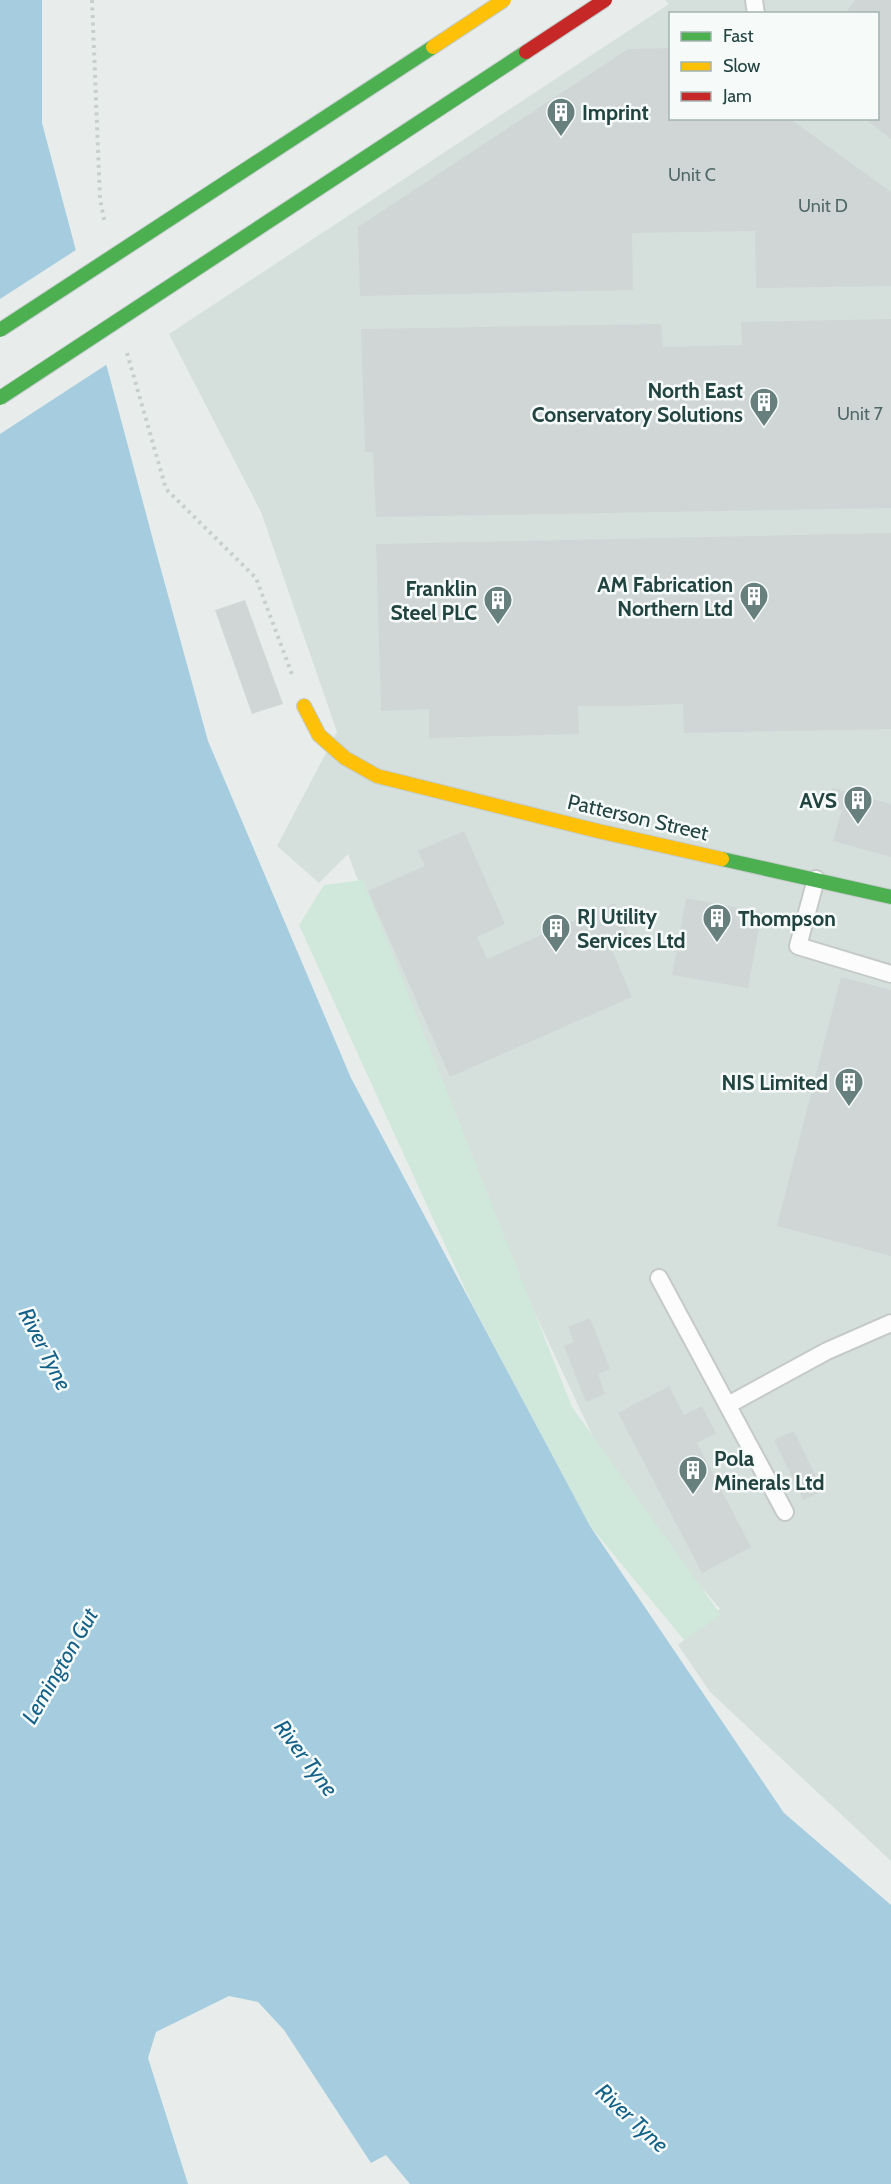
<svg xmlns="http://www.w3.org/2000/svg" width="891" height="2184" viewBox="0 0 891 2184" font-family="Cabin,sans-serif">
<rect width="100%" height="100%" fill="#e8edec"/>
<path fill="#d5e0dd" fill-rule="evenodd" d="M665,0H891V1861L710,1692L678,1645L720,1609L618,1490L469,1173L348,854L319,883L277,846L337,732L261,512L169,334L669,4ZM670,14H878V118H670Z"/>
<path fill="#d0e7db" d="M363,880L572,1407L721,1615L684,1640L590,1526L472,1304L299,925L324,885Z"/>
<path fill="#a5cddf" d="M0,0H42V123L157,555L208,741L351,1078L590,1526L784,1813L891,1905V2184H410L386,2155L371,2163L284,2030L258,2002L229,1996L156,2032L148,2058L188,2184H0Z"/>
<path fill="#e8edec" d="M79,248L109,363L0,434V299Z"/>
<g fill="#d0d6d5">
<path d="M855,0H891V139L864,118H878V14H845Z"/>
<path d="M670,48V118H789L891,192V286L756,288L755,231L632,233L633,290L360,296L358,227L628,49Z"/>
<path d="M891,319V508L376,517L373,452H365L361,329L661,324L663,347L742,345L741,322Z"/>
<path d="M891,533V729L684,733L683,704L620,706H578L579,734L429,738V709L381,711L376,544Z"/>
<path d="M245,600L283,704L252,714L215,610Z"/>
<path d="M832,788L891,804V857L833,841L842,810L827,806Z"/>
<path d="M464,831L505,924L477,937L487,959L615,903L631,941L612,950L632,997L450,1077L368,891L425,866L418,851Z"/>
<path d="M686,898L762,912L748,988L672,975Z"/>
<path d="M841,977L891,990V1256L777,1226Z"/>
<path d="M590,1318L610,1369L598,1374L605,1394L586,1402L564,1346L574,1342L568,1327Z"/>
<path d="M669,1386L684,1415L702,1406L716,1433L697,1443L751,1547L702,1573L618,1413Z"/>
<path d="M794,1431L823,1491L803,1500L774,1440Z"/>
</g>
<g fill="none" stroke-linecap="round" stroke-linejoin="round">
<g stroke="#c5cac9" stroke-width="20">
<g id="lane">
<path d="M754,0L756,14"/>
<path d="M816,879L798,946L891,974"/>
<path d="M659,1278L785,1512"/>
<path d="M728,1405L827,1351L891,1323"/>
</g>
</g>
<g stroke="#c3cbca" stroke-width="16">
<path id="fast" d="M722,859L891,897"/>
</g>
<g stroke="#c3cbca" stroke-width="16">
<path id="slow" d="M304,706L319,735L345,758L377,776L598,831L722,859"/>
</g>
<g stroke="#c6cfce" stroke-width="4" stroke-dasharray="3 4.5" stroke-linecap="butt">
<path d="M92,0L100,199L105,224"/>
<path d="M127,353L166,489L256,578L293,677"/>
</g>
<use href="#lane" stroke="#fcfcfc" stroke-width="16"/>
<use href="#fast" stroke="#4caf50" stroke-width="14"/>
<use href="#slow" stroke="#ffc107" stroke-width="14"/>
<g stroke="#c2cccb" stroke-width="16" stroke-linecap="butt">
<g id="fast-bridge">
<path d="M0,330L433,47"/>
<path d="M0,398L526,52"/>
</g>
</g>
<g stroke="#c2cccb" stroke-width="16" stroke-linecap="butt">
<path id="slow-bridge" d="M433,47L504,0"/>
</g>
<g stroke="#c2cccb" stroke-width="16" stroke-linecap="butt">
<path id="jam-bridge" d="M526,52L605,0"/>
</g>
<use href="#fast-bridge" stroke="#4caf50" stroke-width="14"/>
<use href="#slow-bridge" stroke="#ffc107" stroke-width="14"/>
<use href="#jam-bridge" stroke="#c62828" stroke-width="14"/>
</g>
<defs>
<g id="building-pin" transform="scale(1.5)"><path d="M0 17L-7.5 6A9.5 9.5 0 1 1 7.5 6Z" fill="#677f7d" stroke="#f6fbfa"/><path d="M-4-6H4V6H1V3H-1V6H-4ZM-2.5-4.3h1.7v1.8h-1.7ZM.8-4.3h1.7v1.8H.8ZM-2.5-1h1.7V.8h-1.7ZM.8-1h1.7V.8H.8Z" fill="#fff"/></g>
</defs>
<g fill-rule="evenodd">
<use href="#building-pin" x="561" y="112"/>
<use href="#building-pin" x="764" y="402"/>
<use href="#building-pin" x="754" y="596"/>
<use href="#building-pin" x="498" y="600"/>
<use href="#building-pin" x="858" y="800"/>
<use href="#building-pin" x="717" y="918"/>
<use href="#building-pin" x="556" y="928"/>
<use href="#building-pin" x="849" y="1082"/>
<use href="#building-pin" x="693" y="1470"/>
</g>
<g text-anchor="middle" dominant-baseline="central" stroke-width="5" stroke-linejoin="round" paint-order="stroke">
<g font-size="18" fill="#4e6967">
<text x="692" y="175">Unit C</text>
<text x="823" y="206">Unit D</text>
<text x="860" y="414">Unit 7</text>
</g>
<g font-size="21" font-weight="bold" fill="#224441" stroke="#f6fbfa" text-anchor="end">
<text x="582" y="112" text-anchor="start">Imprint</text>
<text x="743" y="390">North East<tspan x="743" dy="24">Conservatory Solutions</tspan></text>
<text x="733" y="584">AM Fabrication<tspan x="733" dy="24">Northern Ltd</tspan></text>
<text x="477" y="588">Franklin<tspan x="477" dy="24">Steel PLC</tspan></text>
<text x="837" y="800">AVS</text>
<text x="577" y="916" text-anchor="start">RJ Utility<tspan x="577" dy="24">Services Ltd</tspan></text>
<text x="738" y="918" text-anchor="start">Thompson</text>
<text x="828" y="1082">NIS Limited</text>
<text x="714" y="1458" text-anchor="start">Pola<tspan x="714" dy="24">Minerals Ltd</tspan></text>
</g>
<g font-size="21" fill="#224441" stroke="#f6fbfa">
<text transform="translate(638 817) rotate(13)">Patterson Street</text>
</g>
<g font-size="22" font-style="italic" fill="#146188" stroke="#f6fbfa">
<text transform="translate(45 1349) rotate(63)">River Tyne</text>
<text transform="translate(60 1666) rotate(-60)">Lemington Gut</text>
<text transform="translate(306 1758) rotate(53)">River Tyne</text>
<text transform="translate(632 2118) rotate(43)">River Tyne</text>
</g>
</g>
<rect x="669" y="12" width="210" height="108" fill="#f6fbfa" stroke="#a1b2b0" stroke-width="1.5"/>
<rect x="681" y="32" width="30" height="9" fill="#4caf50" stroke="#a1b2b0" stroke-width="1.5"/>
<text x="723" y="42" font-size="18" fill="#224441">Fast</text>
<rect x="681" y="62" width="30" height="9" fill="#ffc107" stroke="#a1b2b0" stroke-width="1.5"/>
<text x="723" y="72" font-size="18" fill="#224441">Slow</text>
<rect x="681" y="92" width="30" height="9" fill="#c62828" stroke="#a1b2b0" stroke-width="1.5"/>
<text x="723" y="102" font-size="18" fill="#224441">Jam</text>
</svg>
